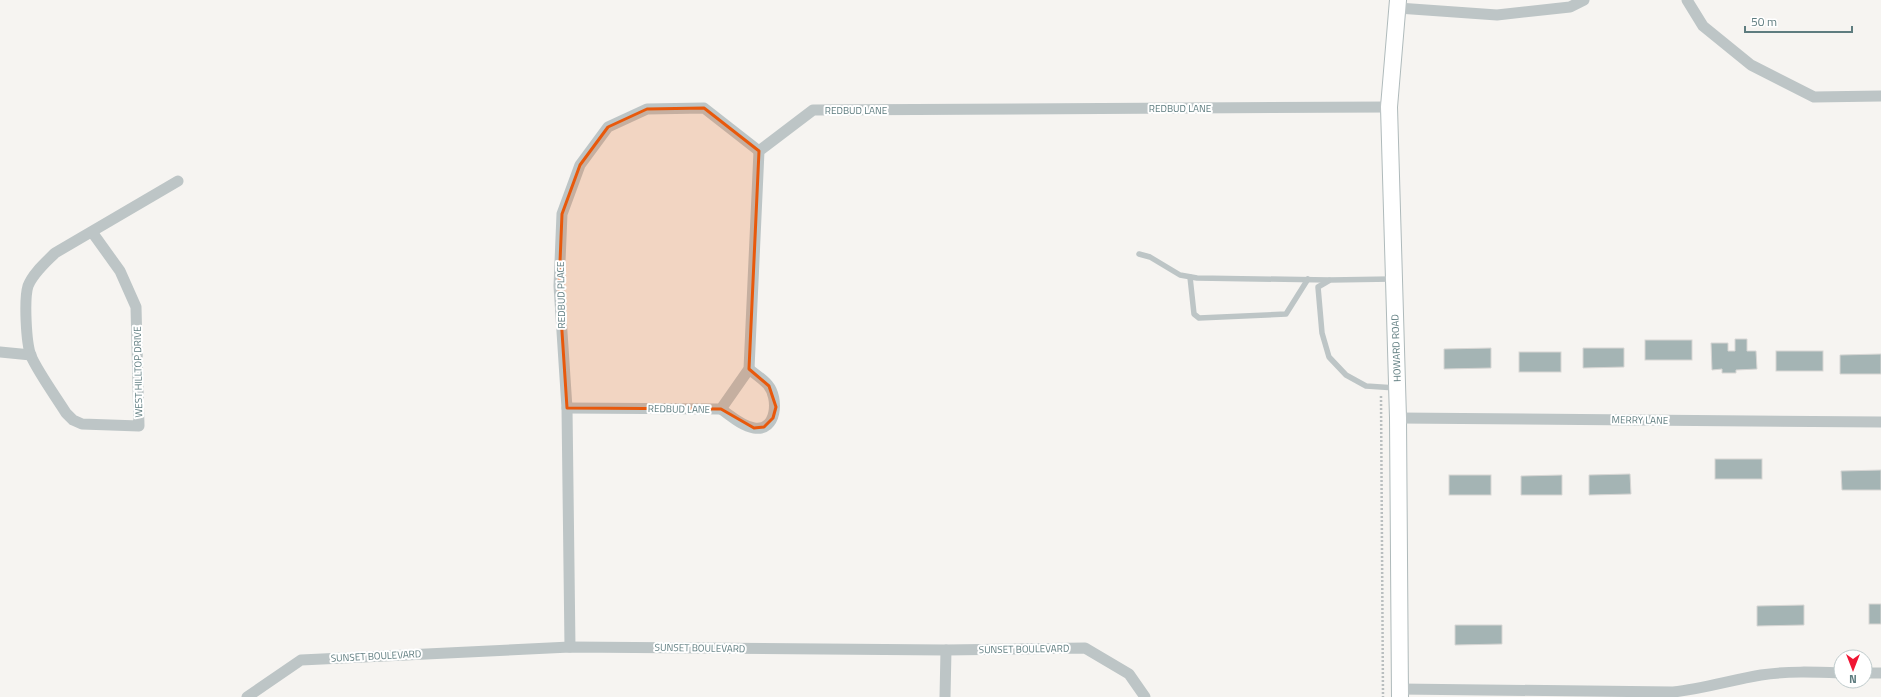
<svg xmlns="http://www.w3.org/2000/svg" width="1881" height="697" viewBox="0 0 1881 697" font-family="'Titillium Web',sans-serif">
<rect width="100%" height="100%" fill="#f6f4f1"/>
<g fill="#a4b4b4" stroke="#d7d6d4">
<path d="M1735,339H1747V351H1756L1757,369L1736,370V373H1722V369L1712,370L1711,343H1728V351H1735Z"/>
<rect x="1645" y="340" width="47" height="20"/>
<path d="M1491,348V368L1444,369V349Z"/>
<path d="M1583,348H1624V367L1583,368Z"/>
<rect x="1776" y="351" width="47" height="20"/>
<rect x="1519" y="352" width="42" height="20"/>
<path d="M1881,354V374H1840V355Z"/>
<rect x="1715" y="459" width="47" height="20"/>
<path d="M1881,470V490H1842L1841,471Z"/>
<path d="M1630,474L1631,494L1589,495V475Z"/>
<rect x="1449" y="475" width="42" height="20"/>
<path d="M1562,475V495H1521V476Z"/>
<rect x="1869" y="604" width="12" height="20"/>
<path d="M1804,605V625L1757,626V606Z"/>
<path d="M1455,625H1502V644L1455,645Z"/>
</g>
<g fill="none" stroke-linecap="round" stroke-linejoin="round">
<g stroke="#afbabb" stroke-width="18">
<path id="secondary" d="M1398,0L1389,107L1398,418L1400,697"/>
</g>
<path stroke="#b9bebf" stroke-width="2.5" stroke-dasharray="2 2" stroke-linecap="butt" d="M1381,396L1383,697"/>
<g stroke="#bdc5c6" stroke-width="5.5">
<path d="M1139,254L1150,257L1180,275L1197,278L1329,280"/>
<path d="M1190,277L1194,314L1199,318L1286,314L1308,279"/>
<path d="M1392,279L1330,280L1318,287L1322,333L1329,357L1346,375L1366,386L1396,388"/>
</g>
<g stroke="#bdc5c6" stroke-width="11">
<path d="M1687,0L1703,26L1751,65L1814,97L1881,96"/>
<path d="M1398,8L1497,15L1570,7L1584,0"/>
<path d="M92,232L120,271L136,307L139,426L82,424L73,420L66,413C56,397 38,372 31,356C26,343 24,299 28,286C33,273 46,262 55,253L178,181"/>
<path d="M0,352L31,355"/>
<path d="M567,408L721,409L749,369L759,151L813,110L1389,107"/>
<path d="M721,409C731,416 742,426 754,428C777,432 779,398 768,385C763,379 755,374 749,369"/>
<path d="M1398,418L1881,422"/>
<path d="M570,647L567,408L559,286L562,214L580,165L608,127L647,109L704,108L759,151"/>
<path d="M1865,673H1881"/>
<path d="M1400,689L1673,692C1703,689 1731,680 1761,675C1787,671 1814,672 1841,673"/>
<path d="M247,697L301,660L570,647L946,650L1085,648L1129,674L1145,697"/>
<path d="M945,697L946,650"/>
</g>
<use href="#secondary" stroke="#fff" stroke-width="16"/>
</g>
<path fill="#e8590c" fill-opacity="0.2" stroke="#e8590c" stroke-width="3" stroke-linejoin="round" d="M704,108L759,151L749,369L769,386L776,407L773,418L764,427L754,428L721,409L567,408L559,286L562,214L580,165L608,127L647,109Z"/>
<g text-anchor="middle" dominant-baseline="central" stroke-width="4" stroke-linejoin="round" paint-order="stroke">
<g font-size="10" fill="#5e7c7f" stroke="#fff">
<text x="1180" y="108">REDBUD LANE</text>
<text x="856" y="110">REDBUD LANE</text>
<text transform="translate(561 295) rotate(-91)">REDBUD PLACE</text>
<text transform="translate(1396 348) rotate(-92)">HOWARD ROAD</text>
<text transform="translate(138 372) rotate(-91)">WEST HILLTOP DRIVE</text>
<text transform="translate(679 409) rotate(1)">REDBUD LANE</text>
<text transform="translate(1640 420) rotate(1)">MERRY LANE</text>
<text transform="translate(700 648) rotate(1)">SUNSET BOULEVARD</text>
<text transform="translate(1024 649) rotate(-1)">SUNSET BOULEVARD</text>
<text transform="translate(376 656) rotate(-3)">SUNSET BOULEVARD</text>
</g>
</g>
<g transform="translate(1853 669) rotate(180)"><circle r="19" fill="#ffffff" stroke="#bfcbcc"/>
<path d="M0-3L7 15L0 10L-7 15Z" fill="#f01634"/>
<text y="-6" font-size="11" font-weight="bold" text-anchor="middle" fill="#5e7c7f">N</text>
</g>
<path d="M1745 26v6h107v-6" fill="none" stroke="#5e7c7f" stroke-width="2"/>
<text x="1751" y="26" font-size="12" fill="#5e7c7f" stroke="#ffffff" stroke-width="3" paint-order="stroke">50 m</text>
</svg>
